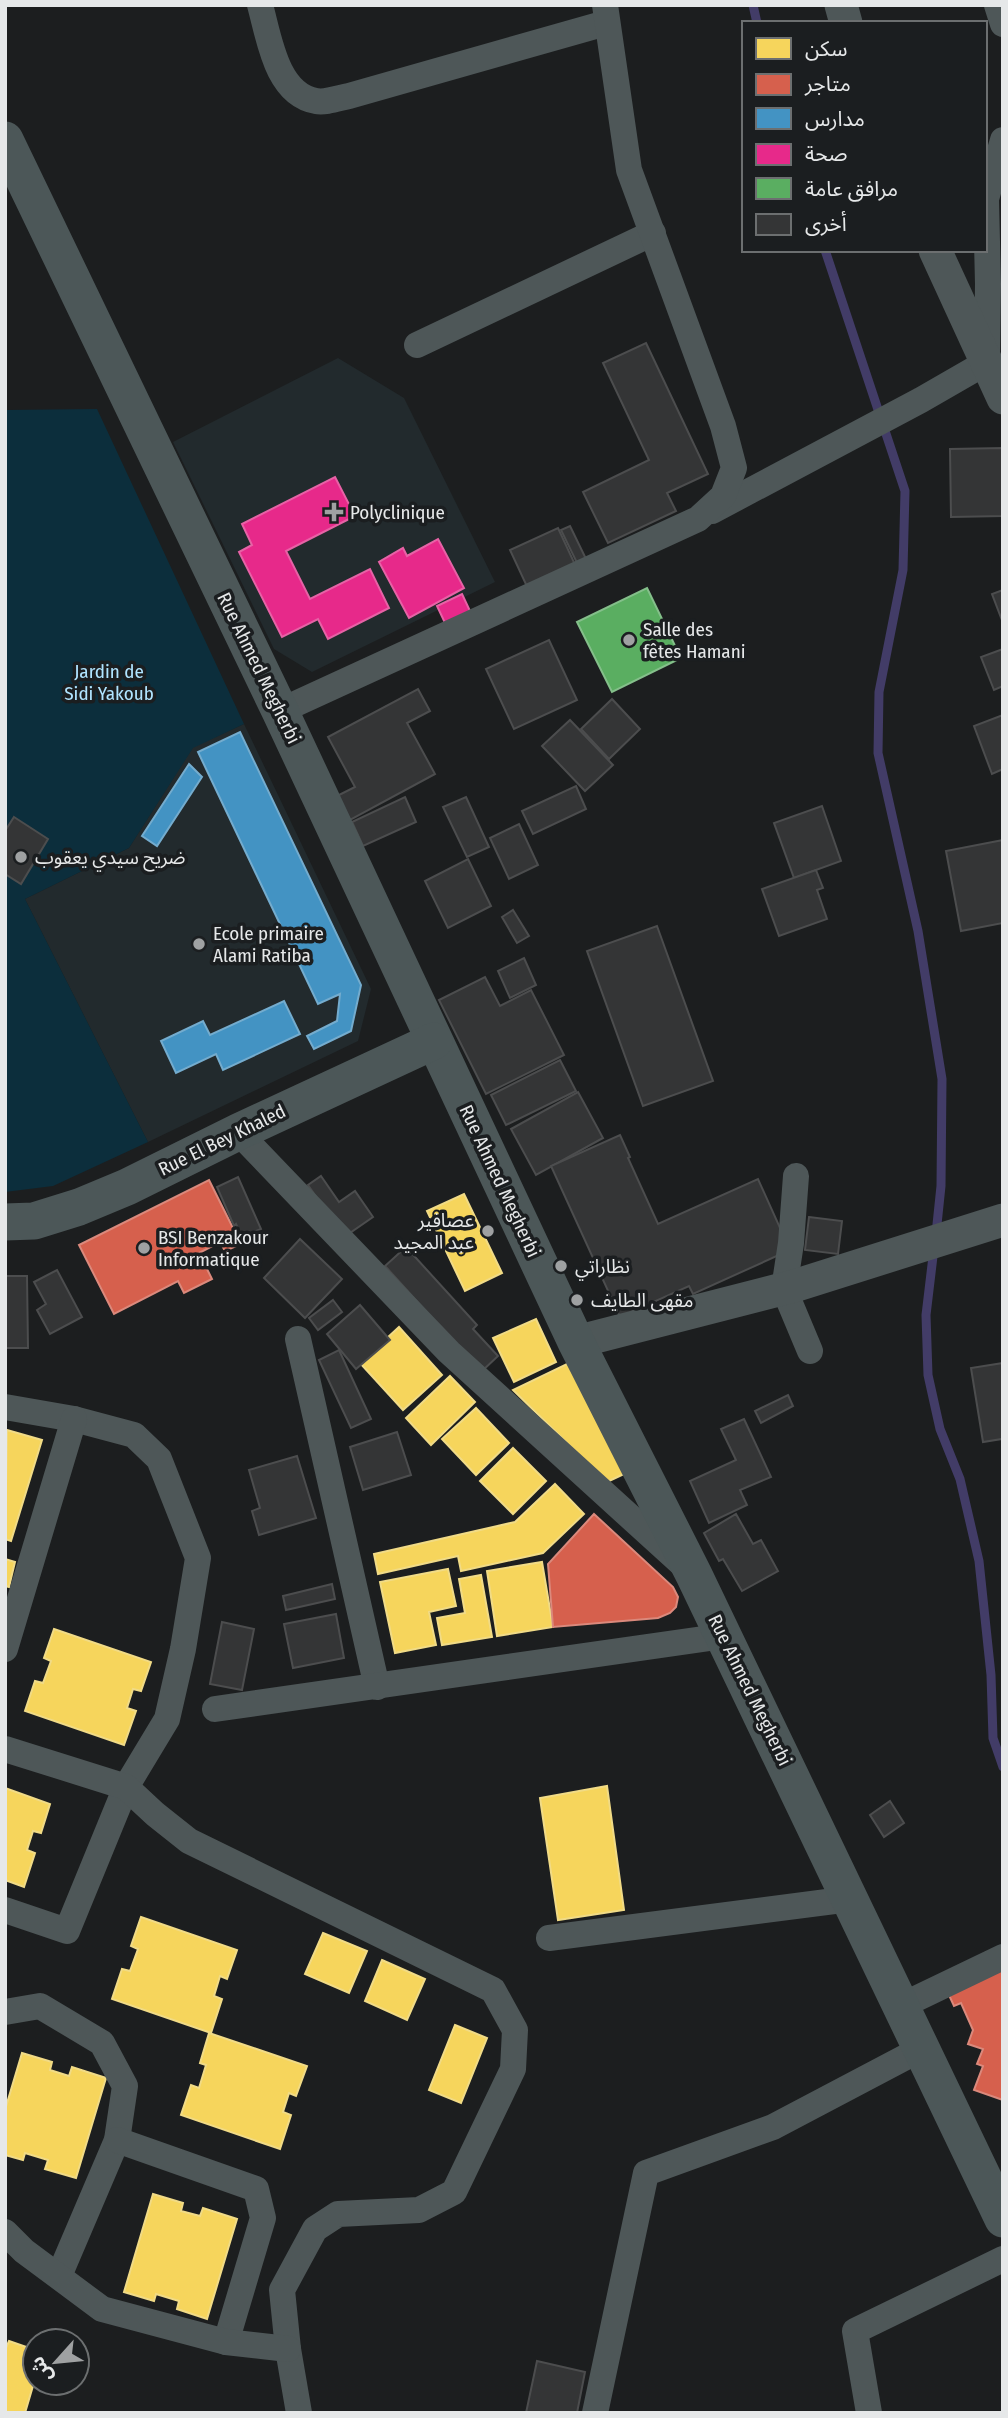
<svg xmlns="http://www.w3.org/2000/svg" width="1008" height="2418" viewBox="0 0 1008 2418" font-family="'Fira Sans Condensed','Noto Sans Arabic',sans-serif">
<rect width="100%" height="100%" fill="#1c1e1f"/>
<g fill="#222a2d">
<path d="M338,358L404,398L495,582L312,672L274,649L173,442Z"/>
<path d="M244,724L371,989L358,1041L148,1142L25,899L129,848L193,747Z"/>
</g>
<path fill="#0c2e3c" d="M97,409L244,724L193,748L129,848L25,899L148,1142L53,1186L5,1192V410Z"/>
<g fill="#f6d55c" stroke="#f1db86" stroke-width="2">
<path d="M464,1194L502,1273L465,1291L427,1211Z"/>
<path d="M536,1319L556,1362L514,1382L493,1338Z"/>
<path d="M399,1327L442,1375L403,1410L360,1363Z"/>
<path d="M569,1363L624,1474L607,1482L513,1390Z"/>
<path d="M450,1376L475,1402L431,1445L406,1418Z"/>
<path d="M476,1408L509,1443L476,1475L442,1439Z"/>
<path d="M7,1430L42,1440L11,1541L5,1539Z"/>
<path d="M513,1448L546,1481L513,1514L480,1481Z"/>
<path d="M555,1484L584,1514L543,1553L461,1571L458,1556L378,1574L374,1554L515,1522Z"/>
<path d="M5,1559L15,1562L9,1587L5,1586Z"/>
<path d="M542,1562L553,1627L497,1636L487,1571Z"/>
<path d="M448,1569L456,1606L429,1612L436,1645L395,1653L380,1582Z"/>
<path d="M481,1575L492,1637L442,1645L437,1618L465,1613L459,1579Z"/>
<path d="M54,1629L151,1662L141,1691L133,1689L127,1708L136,1711L124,1745L25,1711L35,1681L43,1683L51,1661L44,1658Z"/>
<path d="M607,1786L624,1910L558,1920L540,1798Z"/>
<path d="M5,1788L50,1804L41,1833L33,1831L27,1850L35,1853L24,1887L5,1880Z"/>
<path d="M141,1917L237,1950L227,1979L220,1976L214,1996L222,1999L211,2033L112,1999L122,1969L130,1971L138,1949L131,1946Z"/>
<path d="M323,1933L367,1951L349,1993L305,1974Z"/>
<path d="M382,1960L425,1979L407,2020L365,2001Z"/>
<path d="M455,2025L487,2038L461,2103L429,2090Z"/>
<path d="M209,2033L307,2066L296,2096L289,2093L283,2112L291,2115L280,2149L181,2115L191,2085L199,2088L206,2065L200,2063Z"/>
<path d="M22,2053L52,2062L50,2070L69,2076L72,2067L106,2078L76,2178L45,2169L48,2160L25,2153L23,2160L5,2155V2110Z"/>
<path d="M153,2194L183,2203L181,2211L200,2216L203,2208L237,2219L207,2319L177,2309L179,2301L156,2294L154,2301L124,2292Z"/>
<path d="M9,2341L35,2350V2379L25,2413H5V2350Z"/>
</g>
<g fill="#d6604d" stroke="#db897c" stroke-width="2">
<path d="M209,1180L241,1244L225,1251L220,1242L199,1253L212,1279L184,1293L178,1281L114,1314L79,1245Z"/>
<path d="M594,1514L673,1587L678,1597L676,1607L670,1613L658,1618L553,1627L548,1564Z"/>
<path d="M1003,1967V2100L974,2090L983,2066L977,2064L983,2049L968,2044L973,2030L961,2003L954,2006L948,1993Z"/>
</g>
<g fill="#4393c3" stroke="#74acce" stroke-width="2">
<path d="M240,732L361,985L351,1031L314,1049L307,1036L337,1021L340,994L318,1004L198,752Z"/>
<path d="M189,764L202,777L157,846L142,836Z"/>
<path d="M284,1001L300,1034L223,1070L216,1054L176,1073L161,1041L203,1021L210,1035Z"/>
</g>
<g fill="#e7298a" stroke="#e762a6" stroke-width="2">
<path d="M335,477L355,516L286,551L310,599L370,569L389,608L328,639L318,619L282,637L239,552L252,545L242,524Z"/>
<path d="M438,539L464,588L409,618L379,562L403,548L407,556Z"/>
<path d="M462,594L470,611L445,623L437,606Z"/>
</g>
<path fill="#5aae61" stroke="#84bf8a" stroke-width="2" d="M647,588L681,658L612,692L577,622Z"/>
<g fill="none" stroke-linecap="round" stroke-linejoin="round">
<g stroke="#423c67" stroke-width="9">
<path d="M753,5L757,23"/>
<path d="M825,250L905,491L903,570L879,692L878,753L918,931L942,1079L941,1186L936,1234"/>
<path d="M934,1248L926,1315L928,1375L940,1429L960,1479L979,1561L991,1675L993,1738L1003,1767"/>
</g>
</g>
<g fill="#343536" stroke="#4c4d4e" stroke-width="2">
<path d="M646,343L708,474L667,493L676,511L608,543L583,492L649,460L603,363Z"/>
<path d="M1003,448V516L951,517L950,449Z"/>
<path d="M570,526L588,563L579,567L561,530Z"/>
<path d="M558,528L578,571L530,593L510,550Z"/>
<path d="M1003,590V623L992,594Z"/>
<path d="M549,640L577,700L514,729L486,669Z"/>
<path d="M1003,649V686L994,690L981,657Z"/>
<path d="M418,689L430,711L407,723L435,774L350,820L337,796L355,787L328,737Z"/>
<path d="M612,699L640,729L609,759L581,729Z"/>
<path d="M1003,715V769L992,774L974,726Z"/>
<path d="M570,720L613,765L585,791L542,746Z"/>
<path d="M576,786L586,809L533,834L522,811Z"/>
<path d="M405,797L416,822L363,846L352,822Z"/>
<path d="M466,797L489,847L467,857L443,807Z"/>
<path d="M822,806L841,861L794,878L774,823Z"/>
<path d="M14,817L48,839L21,884L5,874V831Z"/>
<path d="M519,824L538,865L509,879L490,838Z"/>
<path d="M1003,840V923L961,931L946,851Z"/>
<path d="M468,859L491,906L448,928L425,881Z"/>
<path d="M816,870L823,888L817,890L827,919L779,936L762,889Z"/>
<path d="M513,910L529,936L517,943L502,917Z"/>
<path d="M657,926L713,1081L643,1106L587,951Z"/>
<path d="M524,958L536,985L510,998L498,971Z"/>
<path d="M485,977L500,1006L531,990L564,1055L486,1094L439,1000Z"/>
<path d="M560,1060L576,1091L506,1125L491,1095Z"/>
<path d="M578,1092L603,1138L536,1175L511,1129Z"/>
<path d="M620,1135L630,1157L628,1158L658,1224L758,1179L790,1250L693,1294L689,1286L620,1317L551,1166Z"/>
<path d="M321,1176L339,1202L355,1191L373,1217L344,1237L308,1185Z"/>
<path d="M238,1177L261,1229L242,1237L236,1224L234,1226L217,1187Z"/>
<path d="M809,1217L842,1221L838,1254L805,1250Z"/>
<path d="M300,1239L342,1279L305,1318L264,1278Z"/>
<path d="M406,1247L477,1325L473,1329L498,1356L481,1372L385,1266Z"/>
<path d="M57,1270L82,1317L50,1334L37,1310L46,1304L34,1282Z"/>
<path d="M5,1276H27L28,1348H5Z"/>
<path d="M333,1300L342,1312L318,1330L309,1318Z"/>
<path d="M360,1305L390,1340L356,1369L327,1334Z"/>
<path d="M339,1350L371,1419L351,1428L319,1360Z"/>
<path d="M1003,1363V1446L1002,1439L983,1442L971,1368Z"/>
<path d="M788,1395L793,1406L761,1423L755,1411Z"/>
<path d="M744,1419L771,1477L740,1490L747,1505L709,1523L690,1481L736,1460L721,1429Z"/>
<path d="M397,1432L411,1475L363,1490L350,1447Z"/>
<path d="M297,1456L316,1518L259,1535L252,1511L260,1508L249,1470Z"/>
<path d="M736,1514L753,1544L761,1540L778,1571L742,1591L723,1559L719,1561L704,1533Z"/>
<path d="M332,1584L335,1599L286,1610L283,1596Z"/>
<path d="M336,1614L344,1658L293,1668L284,1624Z"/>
<path d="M222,1622L254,1629L242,1690L210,1684Z"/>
<path d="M890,1801L904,1823L884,1837L870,1815Z"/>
<path d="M537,2361L585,2372L577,2413H526Z"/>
</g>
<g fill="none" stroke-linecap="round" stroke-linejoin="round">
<g stroke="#4e5758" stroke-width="26">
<path d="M260,5C269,37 276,94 316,101C325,103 339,98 349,96L606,23"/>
<path d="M997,5L1003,24"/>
<path d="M417,345L653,233"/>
<path d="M712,511L921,400L987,362L988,284L986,199L1003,140"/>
<path d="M280,711L698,519L723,496L734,468L723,426L629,170L605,5"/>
<path d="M238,1132L449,1352L683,1565"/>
<path d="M796,1176L791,1243L784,1289L810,1351"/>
<path d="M298,1339L377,1687"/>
<path d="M5,1407L74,1419L134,1435L159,1459L198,1558L183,1649L167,1719L126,1787L67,1931L5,1910"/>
<path d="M5,1649L74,1419"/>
<path d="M215,1709L724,1636"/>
<path d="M5,1749L126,1787L155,1814L189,1841L493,1990L515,2030L513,2069L454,2192L419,2210L338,2214L315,2229L282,2290L288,2349L299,2413"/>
<path d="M549,1938L850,1899"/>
<path d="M901,2006L1003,1957"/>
<path d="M5,2012L40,2006L102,2043L125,2086L117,2140L59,2276"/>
<path d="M117,2140L256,2189L263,2218L226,2342"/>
<path d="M5,2232L24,2251L102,2309L226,2342L288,2349"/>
<path d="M595,2413L646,2173L773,2127L921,2049"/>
<path d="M869,2413L855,2331L1003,2259"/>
</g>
<g stroke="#4e5758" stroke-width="33">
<path d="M841,5L846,23"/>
<path d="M935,250L1003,398"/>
<path d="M576,1342L794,1286L1003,1220"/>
</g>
<g stroke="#4c5758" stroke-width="37">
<path d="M5,140L280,711L576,1342L694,1575L1003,2219"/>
<path d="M5,1222L34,1221L79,1207L127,1187L238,1132L434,1041"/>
</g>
</g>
<g fill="#9fa1a2" stroke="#1b1e20" stroke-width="2.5">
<path d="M330.5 501.5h7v7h7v7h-7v7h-7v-7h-7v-7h7z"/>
<circle cx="629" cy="640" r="7"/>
<circle cx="21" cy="857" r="7"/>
<circle cx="199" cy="944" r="7"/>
<circle cx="488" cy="1231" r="7"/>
<circle cx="144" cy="1248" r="7"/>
<circle cx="561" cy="1266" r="7"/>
<circle cx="577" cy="1300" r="7"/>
</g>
<g text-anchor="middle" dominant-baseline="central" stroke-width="7" stroke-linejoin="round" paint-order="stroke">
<g font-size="19" fill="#e6e8e9" stroke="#1b1e20" text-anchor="start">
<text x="350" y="512">Polyclinique</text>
<text x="643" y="629">Salle des<tspan x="643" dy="22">fêtes Hamani</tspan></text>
<text x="35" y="857">ضريح سيدي يعقوب</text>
<text x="213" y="933">Ecole primaire<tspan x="213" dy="22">Alami Ratiba</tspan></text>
<text x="474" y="1220" text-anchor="end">عصافير<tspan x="474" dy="22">عبد المجيد</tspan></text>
<text x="158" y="1237">BSI Benzakour<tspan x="158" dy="22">Informatique</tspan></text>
<text x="575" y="1266">نظاراتي</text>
<text x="591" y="1300">مقهى الطايف</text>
</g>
<g font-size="19" fill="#e6e8e9" stroke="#1b1e20">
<text transform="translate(259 668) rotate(64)">Rue Ahmed Megherbi</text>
<text transform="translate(222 1140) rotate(-26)">Rue El Bey Khaled</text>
<text transform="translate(500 1181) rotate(65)">Rue Ahmed Megherbi</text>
<text transform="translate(750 1690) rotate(64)">Rue Ahmed Megherbi</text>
</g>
<g font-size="19" fill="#b0e4ff" stroke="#1b1e20">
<text x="109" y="671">Jardin de<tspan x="109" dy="22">Sidi Yakoub</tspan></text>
</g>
</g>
<rect width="1008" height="2418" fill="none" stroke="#e6e8e9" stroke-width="14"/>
<rect x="742" y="21" width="245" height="231" fill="#1b1e20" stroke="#6c6f70" stroke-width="2"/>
<rect x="756" y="38" width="35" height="21" fill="#f6d55c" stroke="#6c6f70" stroke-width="2"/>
<text x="805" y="56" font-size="21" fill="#e6e8e9">سكن</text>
<rect x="756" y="74" width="35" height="21" fill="#d6604d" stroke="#6c6f70" stroke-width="2"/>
<text x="805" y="91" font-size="21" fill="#e6e8e9">متاجر</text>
<rect x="756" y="108" width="35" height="21" fill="#4393c3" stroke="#6c6f70" stroke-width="2"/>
<text x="805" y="126" font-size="21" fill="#e6e8e9">مدارس</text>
<rect x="756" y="144" width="35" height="21" fill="#e7298a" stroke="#6c6f70" stroke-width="2"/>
<text x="805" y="161" font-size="21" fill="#e6e8e9">صحة</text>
<rect x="756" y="178" width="35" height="21" fill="#5aae61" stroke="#6c6f70" stroke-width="2"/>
<text x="805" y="196" font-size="21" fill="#e6e8e9">مرافق عامة</text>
<rect x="756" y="214" width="35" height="21" fill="#343536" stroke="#6c6f70" stroke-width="2"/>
<text x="805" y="231" font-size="21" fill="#e6e8e9">أخرى</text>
<g transform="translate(56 2362) rotate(243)"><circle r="33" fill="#1b1e20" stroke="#6c6f70" stroke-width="2"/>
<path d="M0-5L12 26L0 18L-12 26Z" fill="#9fa1a2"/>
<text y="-10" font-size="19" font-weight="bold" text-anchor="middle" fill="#e6e8e9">ش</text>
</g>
</svg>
